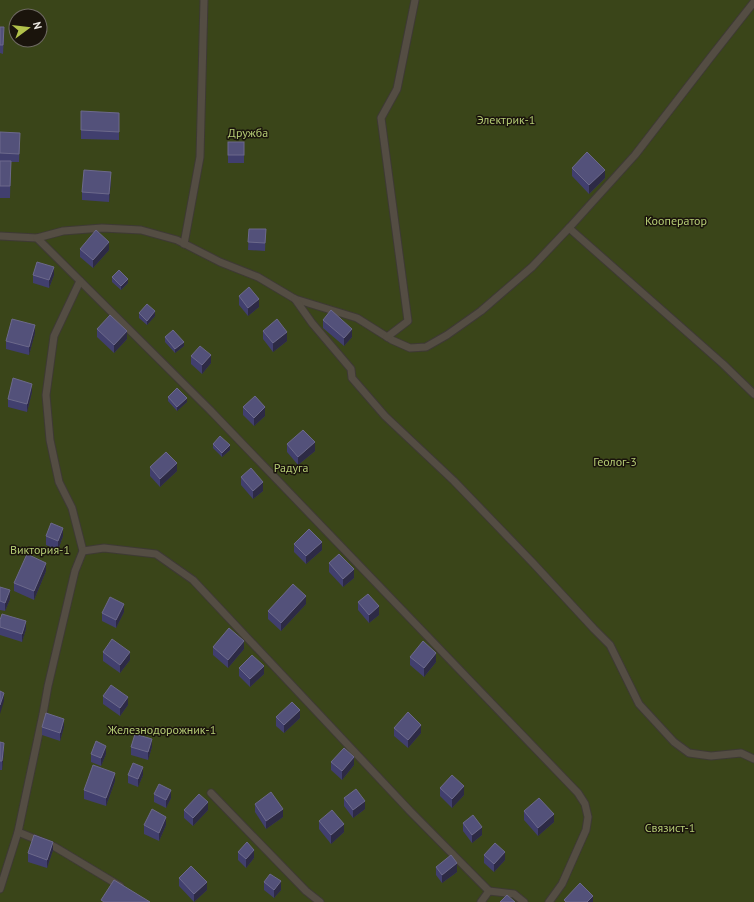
<svg xmlns="http://www.w3.org/2000/svg" width="754" height="902" viewBox="0 0 754 902" font-family="'PT Sans',sans-serif">
<rect width="100%" height="100%" fill="#231d15"/>
<path fill="#3a4519" fill-rule="evenodd" d="M0,0H754V902H0ZM16,16H40V40H16Z"/>
<g fill="none" stroke-linecap="round" stroke-linejoin="round">
<g stroke="#3e3a34" stroke-width="9">
<g id="service">
<path d="M569,228L723,364L754,394"/>
<path d="M0,236L37,238L210,410L578,793L585,804L588,817L586,830L562,884L549,902"/>
<path d="M37,238L63,231L102,228L141,230L177,240L220,262L258,277L295,299L357,318L392,340L410,348L426,347L447,335L481,311L532,267L569,228L635,155L710,58L754,2"/>
<path d="M184,244L200,157L204,0"/>
<path d="M80,281L54,336L46,395L50,440L59,482L72,508L83,551"/>
<path d="M295,299L312,323L351,369L352,378L385,416L454,481L533,563L594,629L610,645L639,704L674,742L689,753L711,756L741,753L754,759"/>
<path d="M387,337L408,321L381,118L397,89L415,0"/>
<path d="M211,793L306,891L320,902"/>
<path d="M18,832L55,847L120,886"/>
<path d="M0,889L18,832L43,714L48,686L75,571L83,551L104,548L156,554L193,580L410,811L489,891"/>
<path d="M481,902L489,891L514,894L524,902"/>
</g>
</g>
<use href="#service" stroke="#544d43" stroke-width="7"/>
</g>
<g fill="#413f6e">
<path d="M0,27L4,36L3,54L0,53Z"/>
<path d="M119,113V140L81,139V130Z"/>
<path d="M0,132L20,141L19,162H11L10,198H0Z"/>
<rect x="228" y="142" width="16" height="21"/>
<path d="M572,168L605,178L589,194L572,176Z"/>
<path d="M111,180L109,202L82,200V192Z"/>
<path d="M249,229H266L265,251L248,250Z"/>
<path d="M80,249L109,250L93,268L80,257Z"/>
<path d="M33,275H54L49,288L33,283Z"/>
<path d="M112,277L128,283L121,290L112,282Z"/>
<path d="M239,296L259,307L248,316L239,305Z"/>
<path d="M139,313L155,316L147,325L139,318Z"/>
<path d="M323,320L352,337L344,346L323,328Z"/>
<path d="M97,329L127,339L114,353L97,337Z"/>
<path d="M263,331L287,341L273,352L263,339Z"/>
<path d="M35,333L29,355L6,349V341Z"/>
<path d="M165,337L184,346L175,353L165,342Z"/>
<path d="M191,356L211,363L202,374L191,364Z"/>
<path d="M32,392L27,412L8,407V399Z"/>
<path d="M168,397L187,402L177,411L168,401Z"/>
<path d="M243,407L265,416L254,426L243,415Z"/>
<path d="M213,444L230,450L222,457L213,448Z"/>
<path d="M287,444L315,451L298,465L287,452Z"/>
<path d="M150,467L177,471L160,487L150,476Z"/>
<path d="M241,477L263,491L253,499L241,485Z"/>
<path d="M46,536H63L58,550L46,545Z"/>
<path d="M294,544L322,550L306,564L294,552Z"/>
<path d="M329,563L354,578L343,587L329,572Z"/>
<path d="M46,571L34,600L14,591V583Z"/>
<path d="M0,587L10,599L5,611L0,610Z"/>
<path d="M358,602L379,615L369,623L358,610Z"/>
<path d="M306,604L281,631L268,619V611Z"/>
<path d="M124,612L116,628L102,621V613Z"/>
<path d="M0,620L26,629L22,642L0,635Z"/>
<path d="M213,647L244,649L228,668L213,655Z"/>
<path d="M103,652L130,660L120,673L103,661Z"/>
<path d="M410,657L436,662L424,677L410,665Z"/>
<path d="M239,668L264,674L250,687L239,676Z"/>
<path d="M103,696L128,705L120,716L103,704Z"/>
<path d="M276,717L300,718L284,733L276,726Z"/>
<path d="M42,727H64L60,741L42,735Z"/>
<path d="M394,728L421,733L408,748L394,736Z"/>
<path d="M0,742L4,751L2,770H0Z"/>
<path d="M131,747H152L148,760L131,755Z"/>
<path d="M91,754H106L101,766L91,762Z"/>
<path d="M331,762L354,765L342,780L331,770Z"/>
<path d="M128,775H143L138,787L128,783Z"/>
<path d="M115,781L106,806L84,799V790Z"/>
<path d="M440,788L464,795L452,808L440,796Z"/>
<path d="M154,794L171,798L166,808L154,802Z"/>
<path d="M344,798L365,809L353,818L344,806Z"/>
<path d="M255,804L283,817L266,829L255,812Z"/>
<path d="M184,810H208L193,826L184,818Z"/>
<path d="M524,811L554,822L538,836L524,820Z"/>
<path d="M319,821L344,832L331,844L319,829Z"/>
<path d="M463,823L482,835L472,843L463,831Z"/>
<path d="M144,825H166L159,841L144,834Z"/>
<path d="M53,850L47,868L28,862V853Z"/>
<path d="M238,852L254,858L246,868L238,860Z"/>
<path d="M484,855L505,860L494,872L484,863Z"/>
<path d="M436,867L457,872L442,883L436,875Z"/>
<path d="M179,878L207,890L194,902L179,886Z"/>
<path d="M264,882L281,890L274,898L264,890Z"/>
</g>
<g fill="#2d2a45">
<path d="M605,170V178L589,194V185Z"/>
<path d="M111,172V180L109,202V194Z"/>
<path d="M109,242V250L93,268V260Z"/>
<path d="M54,267V275L49,288V280Z"/>
<path d="M128,279V283L121,290V286Z"/>
<path d="M259,299V307L248,316V308Z"/>
<path d="M155,311V316L147,325V321Z"/>
<path d="M35,325V333L29,355V347Z"/>
<path d="M352,329V337L344,346V338Z"/>
<path d="M127,331V339L114,353V345Z"/>
<path d="M287,332V341L273,352V343Z"/>
<path d="M184,342V346L175,353V349Z"/>
<path d="M211,355V363L202,374V365Z"/>
<path d="M32,384V392L27,412V404Z"/>
<path d="M187,398V402L177,411V407Z"/>
<path d="M265,407V416L254,426V418Z"/>
<path d="M315,442V451L298,465V457Z"/>
<path d="M230,445V450L222,457V453Z"/>
<path d="M177,463V471L160,487V479Z"/>
<path d="M263,482V491L253,499V491Z"/>
<path d="M63,528V536L58,550V541Z"/>
<path d="M322,542V550L306,564V556Z"/>
<path d="M46,563V571L34,600V591Z"/>
<path d="M354,569V578L343,587V579Z"/>
<path d="M10,590V599L5,611V603Z"/>
<path d="M306,596V604L281,631V623Z"/>
<path d="M124,604V612L116,628V620Z"/>
<path d="M379,606V615L369,623V615Z"/>
<path d="M26,621V629L22,642V634Z"/>
<path d="M244,641V649L228,668V660Z"/>
<path d="M130,652V660L120,673V665Z"/>
<path d="M436,653V662L424,677V668Z"/>
<path d="M264,666V674L250,687V679Z"/>
<path d="M4,693V701L0,714V705Z"/>
<path d="M128,697V705L120,716V708Z"/>
<path d="M300,710V718L284,733V725Z"/>
<path d="M64,719V727L60,741V733Z"/>
<path d="M421,725V733L408,748V740Z"/>
<path d="M152,739V747L148,760V752Z"/>
<path d="M4,743V751L2,770V761Z"/>
<path d="M106,746V754L101,766V758Z"/>
<path d="M354,757V765L342,780V771Z"/>
<path d="M143,767V775L138,787V779Z"/>
<path d="M115,773V781L106,806V798Z"/>
<path d="M464,786V795L452,808V799Z"/>
<path d="M171,790V798L166,808V800Z"/>
<path d="M365,801V809L353,818V810Z"/>
<path d="M208,802V810L193,826V818Z"/>
<path d="M283,809V817L266,829V821Z"/>
<path d="M554,814V822L538,836V828Z"/>
<path d="M166,817V825L159,841V833Z"/>
<path d="M344,824V832L331,844V835Z"/>
<path d="M482,827V835L472,843V835Z"/>
<path d="M53,842V850L47,868V860Z"/>
<path d="M254,850V858L246,868V859Z"/>
<path d="M505,852V860L494,872V864Z"/>
<path d="M457,863V872L442,883V875Z"/>
<path d="M281,881V890L274,898V890Z"/>
<path d="M207,882V890L194,902V894Z"/>
<path d="M593,896V902H587Z"/>
</g>
<g fill="#53517a" stroke="#6c698b">
<path d="M0,27H4L3,45H0Z"/>
<path d="M81,111L119,113V132L81,130Z"/>
<path d="M0,132L20,133L19,154L0,153Z"/>
<rect x="228" y="142" width="16" height="13"/>
<path d="M587,152L605,170L589,185L572,168Z"/>
<path d="M0,161H11L10,186H0Z"/>
<path d="M84,170L111,172L109,194L82,192Z"/>
<path d="M249,229H266L265,243L248,242Z"/>
<path d="M96,230L109,242L93,260L80,249Z"/>
<path d="M37,262L54,267L49,280L33,275Z"/>
<path d="M119,270L128,279L121,286L112,277Z"/>
<path d="M249,287L259,299L248,308L239,296Z"/>
<path d="M147,304L155,311L147,321L139,313Z"/>
<path d="M331,310L352,329L344,338L323,320Z"/>
<path d="M110,315L127,331L114,345L97,329Z"/>
<path d="M12,319L35,325L29,347L6,341Z"/>
<path d="M277,319L287,332L273,343L263,331Z"/>
<path d="M173,330L184,342L175,349L165,337Z"/>
<path d="M200,346L211,355L202,365L191,356Z"/>
<path d="M13,378L32,384L27,404L8,399Z"/>
<path d="M177,388L187,398L177,407L168,397Z"/>
<path d="M255,396L265,407L254,418L243,407Z"/>
<path d="M303,430L315,442L298,457L287,444Z"/>
<path d="M220,436L230,445L222,453L213,444Z"/>
<path d="M166,452L177,463L160,479L150,467Z"/>
<path d="M251,468L263,482L253,491L241,477Z"/>
<path d="M51,523L63,528L58,541L46,536Z"/>
<path d="M309,529L322,542L306,556L294,544Z"/>
<path d="M27,554L46,563L34,591L14,583Z"/>
<path d="M339,554L354,569L343,579L329,563Z"/>
<path d="M293,584L306,596L281,623L268,611Z"/>
<path d="M0,587L10,590L5,603L0,601Z"/>
<path d="M368,594L379,606L369,615L358,602Z"/>
<path d="M110,597L124,604L116,620L102,613Z"/>
<path d="M2,614L26,621L22,634L0,627V620Z"/>
<path d="M229,628L244,641L228,660L213,647Z"/>
<path d="M112,639L130,652L120,665L103,652Z"/>
<path d="M423,641L436,653L424,668L410,657Z"/>
<path d="M252,655L264,666L250,679L239,668Z"/>
<path d="M111,685L128,697L120,708L103,696Z"/>
<path d="M0,691L4,693L0,705Z"/>
<path d="M292,702L300,710L284,725L276,717Z"/>
<path d="M408,712L421,725L408,740L394,728Z"/>
<path d="M46,713L64,719L60,733L42,727Z"/>
<path d="M135,734L152,739L148,752L131,747Z"/>
<path d="M96,741L106,746L101,758L91,754Z"/>
<path d="M0,742L4,743L2,761H0Z"/>
<path d="M344,748L354,757L342,771L331,762Z"/>
<path d="M133,763L143,767L138,779L128,775Z"/>
<path d="M93,765L115,773L106,798L84,790Z"/>
<path d="M452,775L464,786L452,799L440,788Z"/>
<path d="M159,784L171,790L166,800L154,794Z"/>
<path d="M356,789L365,801L353,810L344,798Z"/>
<path d="M271,792L283,809L266,821L255,804Z"/>
<path d="M199,794L208,802L193,818L184,810Z"/>
<path d="M539,798L554,814L538,828L524,811Z"/>
<path d="M152,809L166,817L159,833L144,825Z"/>
<path d="M332,810L344,824L331,835L319,821Z"/>
<path d="M473,815L482,827L472,835L463,823Z"/>
<path d="M34,835L53,842L47,860L28,853Z"/>
<path d="M247,842L254,850L246,859L238,852Z"/>
<path d="M495,843L505,852L494,864L484,855Z"/>
<path d="M451,855L457,863L442,875L436,867Z"/>
<path d="M191,866L207,882L194,894L179,878Z"/>
<path d="M270,874L281,881L274,890L264,882Z"/>
<path d="M114,880L150,902H104L101,900Z"/>
<path d="M580,883L593,896L587,902H566L564,900Z"/>
<path d="M507,895L515,902H500Z"/>
</g>
<g text-anchor="middle" dominant-baseline="central" stroke-width="3" stroke-linejoin="round" paint-order="stroke">
<g font-size="12" fill="#b4cb74" stroke="#1a140c">
<text x="506" y="119">Электрик-1</text>
<text x="248" y="132">Дружба</text>
<text x="676" y="220">Кооператор</text>
<text x="615" y="461">Геолог-3</text>
<text x="291" y="467">Радуга</text>
<text x="40" y="549">Виктория-1</text>
<text x="162" y="729">Железнодорожник-1</text>
<text x="670" y="827">Связист-1</text>
</g>
</g>
<g transform="translate(28 28) rotate(75)"><circle r="19" fill="#1a140c" stroke="#6e6962"/>
<path d="M0-3L7 15L0 10L-7 15Z" fill="#b2c24b"/>
<text y="-6" font-size="11" font-weight="bold" text-anchor="middle" fill="#ede9e3">N</text>
</g>
</svg>
